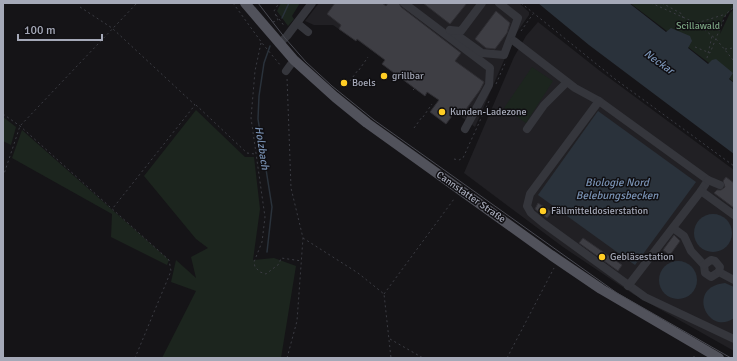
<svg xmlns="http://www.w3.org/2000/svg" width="737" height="361" viewBox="0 0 737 361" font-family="Signika,sans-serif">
<rect width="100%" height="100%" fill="#151417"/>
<g fill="#212024">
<path d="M319,3H519L529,12V15L515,35L475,127L428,92L425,96L388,62L357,40L356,41L333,25H314L305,21Z"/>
<path d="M538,22L600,71L734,170V351L633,294L563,247L464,173L514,57L526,36Z"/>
</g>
<g fill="#1c251e">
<path d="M281,3H300L292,16L294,19L288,26L277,11Z"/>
<path d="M630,3H734V7L723,18L720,34L730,13L734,9V82Z"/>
<path d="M532,67L553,81L526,123L504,108Z"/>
<path d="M196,110L245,157H254L260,209L253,260L274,258L296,266L281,358H162L196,291L171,282L176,260L196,278L191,257L208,248L196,239L144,176Z"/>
<path d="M3,117L16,127L11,145L3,141Z"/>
<path d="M22,130L169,260L167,265L111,237L112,214L12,158Z"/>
</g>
<g fill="#2a323b">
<path d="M538,3H629L666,32L671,28L690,36L692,41L688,48L708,64L712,60L716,59L733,73L729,79L734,83V154L589,45Z"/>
<path d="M598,111L696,182L635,265L538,195Z"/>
<circle cx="713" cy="233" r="19"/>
<circle cx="678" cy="280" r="19"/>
<path d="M725,283L734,287V318C708,337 685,287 725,283Z"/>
</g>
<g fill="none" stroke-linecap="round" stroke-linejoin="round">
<g stroke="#2a323b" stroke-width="1.5">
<path d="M282,18L289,3"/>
<path d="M267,252L272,207L258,119L259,96L264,63L270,46"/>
</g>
</g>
<g fill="#3e3e44" stroke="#2f2e33">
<path d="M335,3H382L386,6L388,3H399L401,7L461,53L455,61L484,82L480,90L461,116L455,112L446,124L430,112L439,100L427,92L425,96L382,64L385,60L357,39L356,41L339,29L341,25L327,14Z"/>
<path d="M423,3H467L450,24Z"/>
<path d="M496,11L510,23L507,33L495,49L486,48L475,39Z"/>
<path d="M726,177L734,183V208L714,193L717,190H721L725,187L723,181Z"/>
<path d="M538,203L552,212L547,218L535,209Z"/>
<path d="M674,235L680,241L670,255L663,250Z"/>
<path d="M583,238L622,265L618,271L579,243Z"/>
</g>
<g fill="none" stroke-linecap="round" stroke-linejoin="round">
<g stroke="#3b3c43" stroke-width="1" stroke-dasharray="2 3" stroke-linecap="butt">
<path d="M233,3L262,43L281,66"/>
<path d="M521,3L615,79L734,166"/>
<path d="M651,3L696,23L716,39L734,61"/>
<path d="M662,3L682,14L683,18"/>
<path d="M80,7L112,28L195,105L113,208"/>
<path d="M276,15L285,27"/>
<path d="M273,22L278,20L274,11L279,3"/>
<path d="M697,23L726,14"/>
<path d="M521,31L533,14"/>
<path d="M261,43L255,71L251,118L265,217L262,242L254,262L255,267L260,272L266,274L279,264L281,258L302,261"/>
<path d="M695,47L710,53L726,14L734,7"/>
<path d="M725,49L734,48"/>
<path d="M359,70L368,57"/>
<path d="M393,76L395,74"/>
<path d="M350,81L358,70"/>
<path d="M496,84L506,61"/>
<path d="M413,90L415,88"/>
<path d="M196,105L247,153L255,154"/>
<path d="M3,114L20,126L169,260L171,271L135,358"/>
<path d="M423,117L432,104"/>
<path d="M414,128L422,117"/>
<path d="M454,159L459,160L463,158L489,101"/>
<path d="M3,177L20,126L137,3"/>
<path d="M303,238L358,273L384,294L391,358"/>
<path d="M384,294L454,199"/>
<path d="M390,339L423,358"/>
<path d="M287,358L297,321L303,238L291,188L287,77"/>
<path d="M507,358L554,268"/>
<path d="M694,358V353"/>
</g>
<g stroke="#35363c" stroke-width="8">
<path d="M404,3L490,68L489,85L465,129"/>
<path d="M297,23L308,32"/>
<path d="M450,30L482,53L504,55L518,18L499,3"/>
<path d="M450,30L461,31L482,3"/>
<path d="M514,41L575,88L599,101L708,180L701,191L734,215"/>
<path d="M279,44L287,36L312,3"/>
<path d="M286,71L294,60"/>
<path d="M599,101L530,194L527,206L531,213L543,223L645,297L734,339"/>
<path d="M527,129L544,105L567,82"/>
<path d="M708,180L720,185"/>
<path d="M673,228L684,236L691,251L704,265L705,273L711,277L719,272L734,280"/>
<path d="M704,265L711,260L715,261L720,267L719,272"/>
<path d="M628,286L701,191"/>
</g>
<path stroke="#51525b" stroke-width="10" d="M245,3L294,60L335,97L367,123L551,255L601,289L719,358"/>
<path stroke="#484951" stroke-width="1" d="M258,3L285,38L306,62L332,86L374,120L617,293L731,358"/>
<path stroke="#3b3c43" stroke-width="1" stroke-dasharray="2 3" stroke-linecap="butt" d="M707,58L712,36"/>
</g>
<g fill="#ffcd24" stroke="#100f12" stroke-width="1.5">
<circle cx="384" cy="76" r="4"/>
<circle cx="344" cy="83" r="4"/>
<circle cx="442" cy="112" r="4"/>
<circle cx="543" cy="211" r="4"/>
<circle cx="602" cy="257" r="4"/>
</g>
<g text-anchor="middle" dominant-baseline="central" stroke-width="3" stroke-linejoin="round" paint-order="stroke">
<g font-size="10" fill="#7ba482" stroke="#100f12">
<text x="698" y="26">Scillawald</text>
</g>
<g font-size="10" fill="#a5a9b8" stroke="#100f12" text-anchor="start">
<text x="392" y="76">grillbar</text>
<text x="352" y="83">Boels</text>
<text x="450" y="112">Kunden-Ladezone</text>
<text x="551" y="211">Fällmitteldosierstation</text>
<text x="610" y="257">Gebläsestation</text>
</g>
<g font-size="10" fill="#a5a9b8" stroke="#100f12">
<text transform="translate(471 197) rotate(35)">Cannstatter Straße</text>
</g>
<g font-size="11" font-style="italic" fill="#7a93b5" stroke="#100f12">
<text transform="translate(659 62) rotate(36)">Neckar</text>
<text transform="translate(262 148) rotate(81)">Holzbach</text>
<text x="617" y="182">Biologie Nord<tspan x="617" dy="13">Belebungsbecken</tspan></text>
</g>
</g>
<rect width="737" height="361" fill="none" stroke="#a5a9b8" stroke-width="8"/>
<path d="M18 34v6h84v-6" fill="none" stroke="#a5a9b8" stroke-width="2"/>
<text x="24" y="34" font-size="12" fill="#a5a9b8" stroke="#100f12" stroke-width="3" paint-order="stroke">100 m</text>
</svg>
